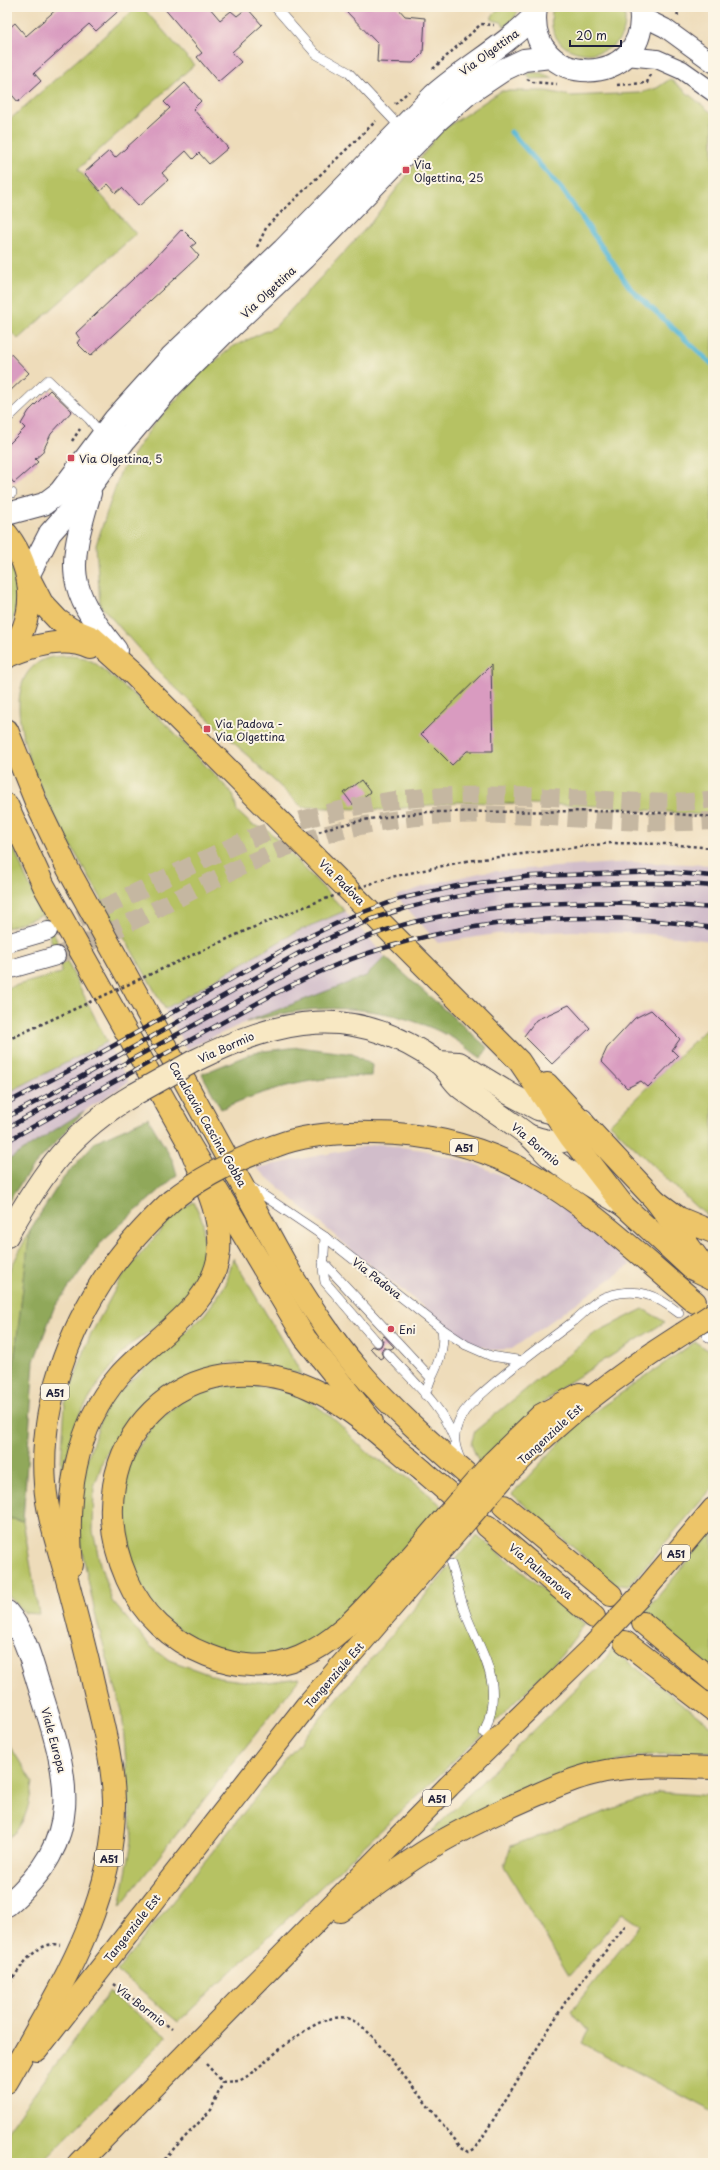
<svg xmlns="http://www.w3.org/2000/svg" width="720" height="2170" viewBox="0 0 720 2170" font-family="'Playpen Sans',sans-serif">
<rect width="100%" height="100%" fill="#fcf5e5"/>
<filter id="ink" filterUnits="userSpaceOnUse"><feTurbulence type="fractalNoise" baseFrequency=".025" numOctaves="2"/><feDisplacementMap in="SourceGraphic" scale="8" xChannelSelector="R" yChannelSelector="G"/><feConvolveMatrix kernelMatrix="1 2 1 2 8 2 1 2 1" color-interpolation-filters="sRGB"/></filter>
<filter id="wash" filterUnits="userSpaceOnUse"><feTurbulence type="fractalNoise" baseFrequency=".012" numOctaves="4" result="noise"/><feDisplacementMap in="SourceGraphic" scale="16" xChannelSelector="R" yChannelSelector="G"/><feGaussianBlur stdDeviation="0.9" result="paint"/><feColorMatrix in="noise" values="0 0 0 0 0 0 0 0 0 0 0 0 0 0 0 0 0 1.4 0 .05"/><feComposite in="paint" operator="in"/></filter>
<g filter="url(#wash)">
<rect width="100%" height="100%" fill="#eedcba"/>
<g fill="#d1bdca">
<path d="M631,862L713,865V941L650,934L573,931L496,934L438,943L396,896L435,883L484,872Z"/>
<path d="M345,911L385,957L377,967L366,976L246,1022L187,1049L165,1009L296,932Z"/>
<path d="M107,1042L129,1082L7,1161V1093Z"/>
<path d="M378,1144L423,1150L475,1164L517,1182L575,1215L630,1265L512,1349L492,1350L470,1343L362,1259L256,1168Z"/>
</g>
<g fill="#b6c264" stroke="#6c7250">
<path d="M137,7H142L194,65L78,169L136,234L18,339L7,328V122Z"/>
<path d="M501,7H520L515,17L505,27L501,22L492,20V16Z"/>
<path d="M553,7H623C641,68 537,70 553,7Z"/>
<path d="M527,73H541L553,78L530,79Z"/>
<path d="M670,79L713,114V816L603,806L457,802L387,810L302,807L161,674L100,605L96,545L120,473L153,425L199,375L232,347L275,327L369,225L441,131L501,91H546L571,96L640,93L657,88Z"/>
<path d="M7,557C20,582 20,609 7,633Z"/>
<path d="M73,656L85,658L95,663L149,707L233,794L237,811L251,824L270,832L345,911L296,932L165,1009C143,970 120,930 97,891C69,841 0,736 24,679C29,668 40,659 52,657C59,656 66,656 73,656Z"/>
<path d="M7,832L26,878L107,1042L7,1093V988L61,973V968L42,915L7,928Z"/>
<path d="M708,1027L713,1033V1219L697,1208L610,1124Z"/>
<path d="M194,1202L203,1222L204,1260L193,1292L165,1321L128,1346L99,1383L80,1414L60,1480L65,1404L90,1336L123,1275L177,1211Z"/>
<path d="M30,1230L7,1420V1276Z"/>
<path d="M233,1258L302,1374L231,1362L170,1388L146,1405L105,1455L94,1487L93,1531L100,1564L112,1601L150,1646L169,1660L219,1678L260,1683L300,1678L120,1906L132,1841L122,1711L97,1622L76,1523L85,1465L107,1403L205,1314L226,1284Z"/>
<path d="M643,1309L665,1322L565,1385L538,1407L480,1465L471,1444L475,1431L595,1333Z"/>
<path d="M695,1342L713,1353V1487L628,1586L615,1584L512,1494L578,1423Z"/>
<path d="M221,1386C270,1385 297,1387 336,1421C347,1430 355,1442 366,1451C376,1460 388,1464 399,1472C415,1482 430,1495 444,1508L345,1616L304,1647L271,1657L217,1652L160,1618L123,1554V1470L156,1421L189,1396Z"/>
<path d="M7,1518L23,1521L39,1614L25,1613L7,1594Z"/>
<path d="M713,1531V1669L643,1614Z"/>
<path d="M477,1535L585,1624L560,1657L484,1733L178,2022L117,1971L300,1742Z"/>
<path d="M612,1649L713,1728V1753L696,1752L637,1756L540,1784L446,1830L431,1832L604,1661Z"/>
<path d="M7,1741L33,1783C29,1804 26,1826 7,1839Z"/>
<path d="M659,1792L713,1796V2112L582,2043L588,2031L571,2011L640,1925L622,1913L569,1976L504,1866L511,1846Z"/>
<path d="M109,1992L167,2037L41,2163H7V2131Z"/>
</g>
<g fill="#90a85a" stroke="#59654a">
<path d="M385,957L488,1048L481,1058C471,1051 461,1043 451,1037C403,1012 347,1003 293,1012C277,1014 261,1019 246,1022L366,976Z"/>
<path d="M299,1047L353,1054L372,1065L371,1076C318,1076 270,1087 221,1109L202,1074L255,1052Z"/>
<path d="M84,1111L31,1169L7,1203V1161Z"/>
<path d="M148,1118L173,1161L177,1175L103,1240L54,1308L34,1361L23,1521L7,1518V1420L30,1230L61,1181L96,1141Z"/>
</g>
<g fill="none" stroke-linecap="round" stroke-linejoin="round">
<path stroke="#57b7d6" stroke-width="5" d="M511,132L564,192L631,289L713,365"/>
</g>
<g id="blocks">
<g fill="#d99bc0">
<path d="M59,7H123L96,31L89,24L34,73L41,81L18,102L7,89V30L15,23L26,36Z"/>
<path d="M163,7H209L220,20L231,11L237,16L247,8L262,25L232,52L241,62L218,82L197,57L202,53Z"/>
<path d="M342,7H397L405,16L425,18L423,53L413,63L377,62L378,44Z"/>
<path d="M185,83L201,101L193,109L228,148L209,164L199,153L193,159L186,151L162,173L168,180L139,206L122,188L116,193L108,184L100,191L84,173L109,151L115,158L170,108L164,102Z"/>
<path d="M182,229L196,243L191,247L199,256L90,356L77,343L80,339L76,333L152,261Z"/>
<path d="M7,350L29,373L7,394Z"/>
<path d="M50,390L72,411L51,434L42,453L35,459L38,462L14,483L7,475V446L25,428L21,424L29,411Z"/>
<path d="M491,665L493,751H467L452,765L421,734Z"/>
<path d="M361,780L370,792L353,805L344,793Z"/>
<path d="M569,1005L590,1028L552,1064L524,1036L536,1020Z"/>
<path d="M651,1010L680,1039L672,1050L678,1056L648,1087L641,1081L627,1088L601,1061L607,1048L635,1018Z"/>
<path d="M384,1336L394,1347L391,1349L383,1348L381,1352L383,1357L380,1359L370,1348L372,1346L378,1348L381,1346L383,1341L381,1338Z"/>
</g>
</g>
</g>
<g filter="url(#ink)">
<use href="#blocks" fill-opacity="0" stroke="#413e4e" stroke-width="1"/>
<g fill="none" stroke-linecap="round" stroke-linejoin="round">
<g stroke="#c5b7a1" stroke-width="18" stroke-dasharray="18 9" stroke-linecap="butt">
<path d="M54,929C123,902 188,864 257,836C303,817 355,805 404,799C465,793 528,796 590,799C631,801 672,806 713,799"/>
<path d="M56,956C132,926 202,882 277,851C306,839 339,830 370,824C484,801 598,828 713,821"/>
</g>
<g stroke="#413e4e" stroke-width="10">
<g id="service">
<path d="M275,7L316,54L348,72L401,128"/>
<path d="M7,419L48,380L89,419L102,435"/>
<path d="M7,492L12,493"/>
<path d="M248,1185L325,1237L442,1329L466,1345L491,1356L523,1361"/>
<path d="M325,1237L323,1269L325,1282L377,1342"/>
<path d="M323,1262L431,1378L425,1395"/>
<path d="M707,1336L713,1340"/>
<path d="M387,1353C411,1379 441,1405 454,1438"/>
<path d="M431,1378C439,1362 445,1347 442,1329"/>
<path d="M461,1461C455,1448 452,1437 458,1423C461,1415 467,1407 474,1401C504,1372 540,1347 574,1321C584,1313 596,1299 608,1296C638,1287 656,1295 679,1313"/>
<path d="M451,1564C457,1581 460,1599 467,1617C485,1661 504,1684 484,1733"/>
</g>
</g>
<g stroke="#413e4e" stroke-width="20">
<g id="minor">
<path d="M641,16L665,28L713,63"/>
<path d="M626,56L657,59L682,70L713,92"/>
<path d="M7,943L48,931"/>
<path d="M7,970L56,956"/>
</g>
</g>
<g stroke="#413e4e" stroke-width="24">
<g id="tertiary">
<path d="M536,7C523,91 653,92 640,7"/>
<path d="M90,493C68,568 65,587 116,650"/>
<path d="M7,514L44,504L60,492L115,419L171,357L283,250L434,95C466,67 505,46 535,15"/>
<path d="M28,576L50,533L83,496L125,440L170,387L222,335L304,258L437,121L469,93L505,69L524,60L551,57"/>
<path d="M7,1612C26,1634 32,1665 41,1692C69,1780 86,1838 7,1905"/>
</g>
</g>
<g stroke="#413e4e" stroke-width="24">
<g id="secondary">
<path d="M194,1061C281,1018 352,1002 436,1061C447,1068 451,1080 461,1088C483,1104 506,1118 528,1135C536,1141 542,1150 549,1156C572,1175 597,1190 623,1205"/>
<path d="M437,1062L459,1063L510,1094L538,1109L582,1120L575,1136C560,1146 545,1141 530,1136"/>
<path d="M7,1236C43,1172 70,1132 135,1094"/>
</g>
</g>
<g stroke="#413e4e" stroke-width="24">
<g id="primary">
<path d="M7,534C35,571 38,619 7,655"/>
<path d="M28,576L42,603L58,620L71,629L93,638L133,674L519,1061L571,1138L623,1205L691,1268L712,1278"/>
<path d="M7,657C32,646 65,636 91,648"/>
<path d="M547,1084L656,1201L705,1268"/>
</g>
</g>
<g stroke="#413e4e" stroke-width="24">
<g id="trunk">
<path d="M7,656L9,653"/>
<path d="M7,730L38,807L68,869L291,1274C311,1306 332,1339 357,1368C391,1408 430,1442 469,1476"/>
<path d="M7,805L44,886L188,1142L305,1338L372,1422"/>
<path d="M408,1458L452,1496"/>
<path d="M504,1506L611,1595"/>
<path d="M487,1526L594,1617"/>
<path d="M643,1623L713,1681"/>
<path d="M625,1642L713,1710"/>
</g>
</g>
<g stroke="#413e4e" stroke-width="24">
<g id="motorway">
<path d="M275,1146C306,1134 341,1132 374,1133C519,1134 593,1216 695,1302"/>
<path d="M656,1201L679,1218L713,1232"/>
<path d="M712,1278L713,1277"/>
<path d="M492,1463L541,1415L580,1394"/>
<path d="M423,1471C389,1444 356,1411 318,1392C188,1327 69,1447 127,1579C142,1614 171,1641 207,1655C236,1667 270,1670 300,1657C336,1642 360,1613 386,1585C406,1562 426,1540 446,1516"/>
<path d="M506,1475C561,1418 616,1376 682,1334"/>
<path d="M72,1565C65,1500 74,1428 119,1376C152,1338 214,1307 219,1252C222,1213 202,1178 188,1142"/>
<path d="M639,1597L713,1509"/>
<path d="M340,1911C372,1888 403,1864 437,1844C468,1826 500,1811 532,1797C552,1788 571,1779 592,1774C631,1764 673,1766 713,1768"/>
<path d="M37,2050L307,1705L460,1528"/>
<path d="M7,2082C56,1994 116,1905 114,1800C113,1758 100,1715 91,1674C83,1640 74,1606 65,1572C57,1543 47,1514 45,1484C39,1408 68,1330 111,1268C128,1244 149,1222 171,1201"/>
<path d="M79,2163L449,1786L591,1648"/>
</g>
</g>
<g stroke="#413e4e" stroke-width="2.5" stroke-dasharray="3 3" stroke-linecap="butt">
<path d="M676,7L678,16"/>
<path d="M433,69L481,24L494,25"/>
<path d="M527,79L533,82L557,84"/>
<path d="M617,85L647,83L650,74"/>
<path d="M395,104L409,91"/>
<path d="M257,247L267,226L376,121"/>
<path d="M72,441L80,429"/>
<path d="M319,832L332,827L369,819L427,812L638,811L713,817"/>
<path d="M466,861L611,843L666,844L713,848"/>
<path d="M114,1984L172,2029"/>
<path d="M7,1988C17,1972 36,1939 60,1945"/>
<path d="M206,2064L223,2082"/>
<path d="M223,2082L239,2081L246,2077C270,2060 316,2011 347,2018C357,2021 365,2029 372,2036L460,2146L469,2152L476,2148L566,2001L626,1925"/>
<path d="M160,2163L211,2110L223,2082"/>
</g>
<use href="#service" stroke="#fff" stroke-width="9"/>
<use href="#minor" stroke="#fff" stroke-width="18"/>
<use href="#tertiary" stroke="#fff" stroke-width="22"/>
<use href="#secondary" stroke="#f8e8c3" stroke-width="22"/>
<use href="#primary" stroke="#edc569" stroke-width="22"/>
<use href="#trunk" stroke="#edc569" stroke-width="22"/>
<use href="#motorway" stroke="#edc569" stroke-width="22"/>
<g stroke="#22223b" stroke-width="4.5">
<g id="rail">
<path d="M7,1103L74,1068L295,943L350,917L399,899L457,886L532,876L666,872L713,876"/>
<path d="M7,1117L49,1095L299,953C325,940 352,926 381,916C452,892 527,885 601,884C639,883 676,882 713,886"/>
<path d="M7,1128L305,964C342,947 379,930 418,921C513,899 616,899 713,908"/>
<path d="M7,1141L272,995C306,978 341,961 378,950C484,916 603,910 713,928"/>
</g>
</g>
<use href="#rail" stroke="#fcf5e5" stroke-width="3" stroke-dasharray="9" stroke-linecap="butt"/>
<g stroke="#413e4e" stroke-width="24" stroke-linecap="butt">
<path id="secondary-bridge" d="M135,1094L194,1061"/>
</g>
<g stroke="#413e4e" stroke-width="24" stroke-linecap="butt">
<g id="motorway-bridge">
<path d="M171,1201C202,1176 237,1159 275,1146"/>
<path d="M682,1334L713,1314"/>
<path d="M446,1516L492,1463"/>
<path d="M460,1528L506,1475"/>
<path d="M591,1648L639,1597"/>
</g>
</g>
<path stroke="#413e4e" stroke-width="2.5" stroke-dasharray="3 3" stroke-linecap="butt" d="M7,1040L247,930L319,901L391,877L466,861"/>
<use href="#secondary-bridge" stroke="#f8e8c3" stroke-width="22"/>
<use href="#motorway-bridge" stroke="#edc569" stroke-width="22"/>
</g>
</g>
<g fill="#d1495b" stroke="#fcf5e5" stroke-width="1.5">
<rect x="402" y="166" width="8" height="8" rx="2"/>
<rect x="67" y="454" width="8" height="8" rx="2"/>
<rect x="203" y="725" width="8" height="8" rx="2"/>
<circle cx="391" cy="1329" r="4"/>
</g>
<g text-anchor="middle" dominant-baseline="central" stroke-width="4" stroke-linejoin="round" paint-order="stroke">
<g fill="#fcf5e5" stroke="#63616e" stroke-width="1">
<rect x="450" y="1139" width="28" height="16" rx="3"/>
<rect x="41" y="1384" width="28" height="16" rx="3"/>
<rect x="662" y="1545" width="28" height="16" rx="3"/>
<rect x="423" y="1790" width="28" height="16" rx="3"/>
<rect x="95" y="1850" width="28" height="16" rx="3"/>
</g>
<g font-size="10" font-weight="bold" fill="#22223b">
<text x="464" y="1147">A51</text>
<text x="55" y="1392">A51</text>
<text x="676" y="1553">A51</text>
<text x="437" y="1798">A51</text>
<text x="109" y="1858">A51</text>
</g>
<g font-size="11" fill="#22223b" stroke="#fcf5e5">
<text transform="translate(489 52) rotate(-36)">Via Olgettina</text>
<text transform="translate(268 292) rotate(-43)">Via Olgettina</text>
<text transform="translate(342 882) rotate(45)">Via Padova</text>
<text transform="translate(226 1047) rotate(-24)">Via Bormio</text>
<text transform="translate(208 1124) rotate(60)">Cavalcavia Cascina Gobba</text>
<text transform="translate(536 1144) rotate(40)">Via Bormio</text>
<text transform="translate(377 1278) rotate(38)">Via Padova</text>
<text transform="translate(550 1434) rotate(-43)">Tangenziale Est</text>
<text transform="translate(541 1571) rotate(40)">Via Palmanova</text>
<text transform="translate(334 1675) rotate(-49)">Tangenziale Est</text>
<text transform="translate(54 1740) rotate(75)">Viale Europa</text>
<text transform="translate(132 1928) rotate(-52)">Tangenziale Est</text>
<text transform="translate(141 2005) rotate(38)">Via Bormio</text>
</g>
<g font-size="11" fill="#22223b" stroke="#fcf5e5" text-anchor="start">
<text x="414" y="164">Via<tspan x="414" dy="13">Olgettina, 25</tspan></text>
<text x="79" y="458">Via Olgettina, 5</text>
<text x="215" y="723">Via Padova -<tspan x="215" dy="13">Via Olgettina</tspan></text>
<text x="399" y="1329">Eni</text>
</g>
</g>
<rect width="720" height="2170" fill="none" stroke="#fcf5e5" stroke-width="24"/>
<path d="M570 40v6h51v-6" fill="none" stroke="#22223b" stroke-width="2"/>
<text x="576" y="40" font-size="12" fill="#22223b" stroke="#fcf5e5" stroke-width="3" paint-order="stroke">20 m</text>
</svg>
